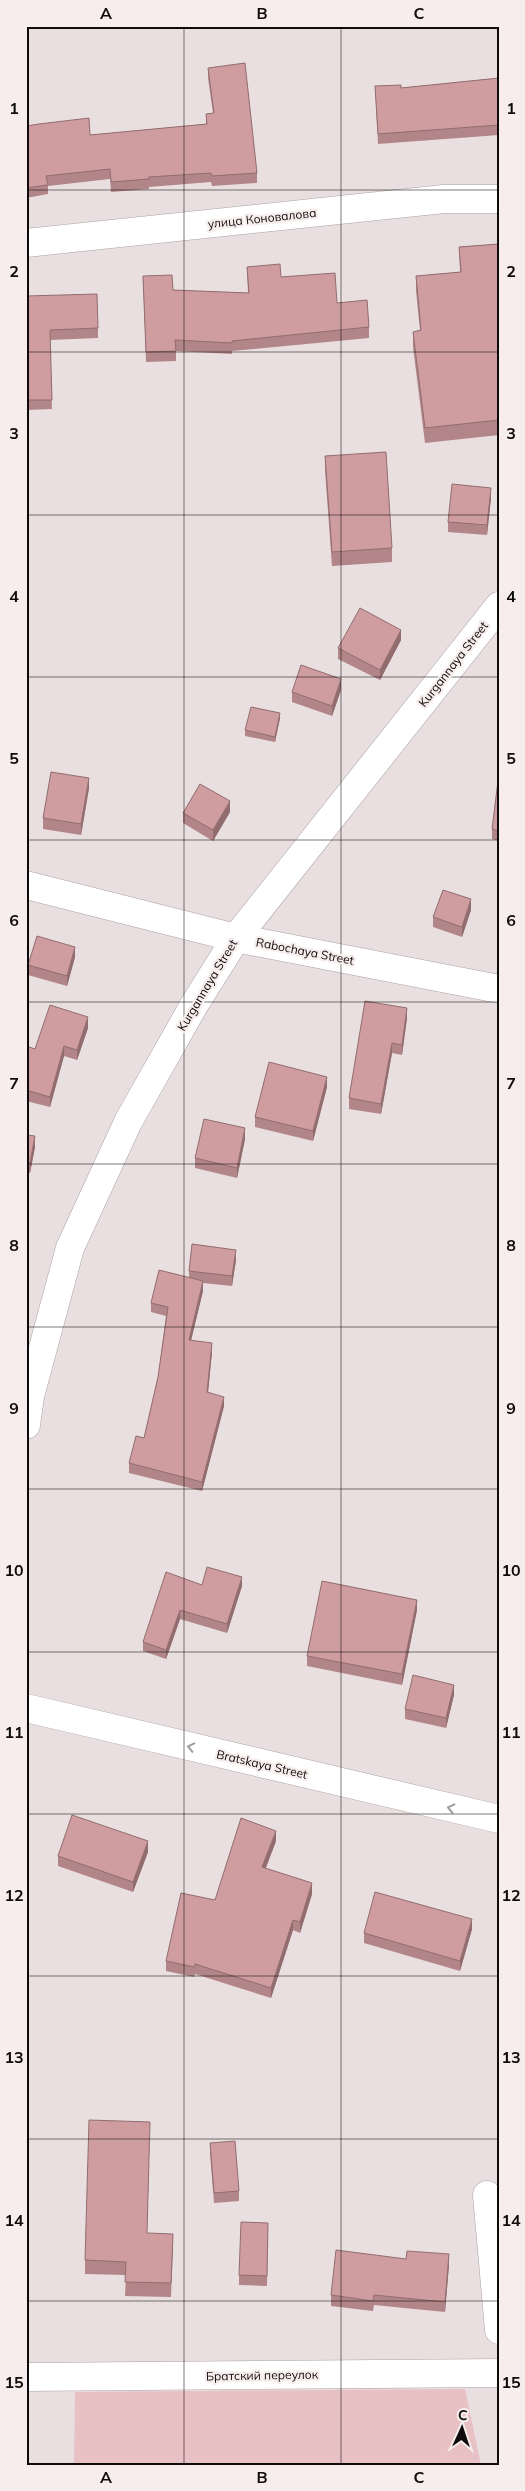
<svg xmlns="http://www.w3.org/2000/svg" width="525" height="2491" viewBox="0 0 525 2491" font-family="Mulish,sans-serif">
<rect width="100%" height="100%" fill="#eadfe0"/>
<path fill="#e7c1c3" d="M465,2389L481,2465H74L75,2392Z"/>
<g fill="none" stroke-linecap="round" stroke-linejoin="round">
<g stroke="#aba1a2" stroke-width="29">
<g id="minor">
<path d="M26,243L444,199H499"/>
<path d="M26,885L236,938L499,989"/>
<path d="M26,1708L499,1819"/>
<path d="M487,2195L499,2330"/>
<path d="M26,2377L499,2373"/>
</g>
</g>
<g stroke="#aba1a2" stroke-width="29">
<path id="major" d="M26,1425L30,1396L70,1248L128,1122L194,1005L236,938L499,606"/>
</g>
<use href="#minor" stroke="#fff" stroke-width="28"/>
<use href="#major" stroke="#fff" stroke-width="28"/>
</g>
<g fill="#b28689">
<path d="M208,68L257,173V183L212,186L211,182L149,187V189L111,192L110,179L48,186V194L26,198V126L90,135L206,124V114L213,113L208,78Z"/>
<path d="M499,78V135L378,144L375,86L401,88Z"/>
<path d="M499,244V435L425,443L413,347V332L420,330L416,291V276L460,272L459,247Z"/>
<path d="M247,267L281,277L337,303L369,327V338L232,351V354L176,351V361L146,362L143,276L173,290L248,293Z"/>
<path d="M26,296L98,328V338L50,340L52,409L26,410Z"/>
<path d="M325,456L392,548V562L332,566L325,470Z"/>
<path d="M491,498L487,535L448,532V522Z"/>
<path d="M401,640L380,680L338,659V648Z"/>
<path d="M341,690L332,716L292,702V692Z"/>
<path d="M280,718L275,742L245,736V730Z"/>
<path d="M499,773V841L492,839V829Z"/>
<path d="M89,788L81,835L43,829V818Z"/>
<path d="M230,812L213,841L183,823V813Z"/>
<path d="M471,910L462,937L433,927V917Z"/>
<path d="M75,957L67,986L28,975V965Z"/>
<path d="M407,1018L402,1055L392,1053L381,1114L349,1109V1098Z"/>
<path d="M88,1028L77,1060L64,1056L50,1107L26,1101V1046L35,1049Z"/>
<path d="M327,1087L313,1141L255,1127V1117Z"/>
<path d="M26,1135L35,1147L30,1173L26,1172Z"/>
<path d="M245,1139L237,1178L195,1168V1158Z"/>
<path d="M236,1260L232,1286L203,1283V1291L191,1340L212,1352L208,1393L224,1406L202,1491L129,1473V1463L144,1438L158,1377L166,1316L151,1312V1303L189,1277V1271Z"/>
<path d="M202,1585L242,1586L227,1633L180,1619L166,1659L143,1651V1642Z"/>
<path d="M417,1610L402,1685L307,1666V1656Z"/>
<path d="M454,1695L446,1728L405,1719V1709Z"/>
<path d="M276,1841L266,1868L312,1894L300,1933L293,1930L271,1998L195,1974L194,1977L166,1971V1961L215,1900Z"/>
<path d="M148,1852L133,1892L58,1866V1856Z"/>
<path d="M472,1929L460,1971L364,1943V1933Z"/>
<path d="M210,2143L239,2191V2201L214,2203L210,2153Z"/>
<path d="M268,2223L267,2286L239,2285V2275Z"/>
<path d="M147,2233L173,2247L171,2297L125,2296L126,2275L85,2274V2260Z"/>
<path d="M406,2259L449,2265L445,2312L374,2305L373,2311L331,2306V2295Z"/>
</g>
<g fill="#916d6f">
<path d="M491,488V498L487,535V525Z"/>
<path d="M401,630V640L380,680V670Z"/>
<path d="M341,679V690L332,716V706Z"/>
<path d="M280,713V718L275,742V737Z"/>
<path d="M89,778V788L81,835V824Z"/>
<path d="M230,801V812L213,841V830Z"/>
<path d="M471,899V910L462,937V927Z"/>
<path d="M75,947V957L67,986V976Z"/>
<path d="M407,1008V1018L402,1055V1045Z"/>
<path d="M88,1017V1028L77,1060V1050Z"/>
<path d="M392,1043V1053L381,1114V1104Z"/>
<path d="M64,1046V1056L50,1107V1097Z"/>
<path d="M327,1077V1087L313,1141V1131Z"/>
<path d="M245,1128V1139L237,1178V1168Z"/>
<path d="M35,1136V1147L30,1173V1163Z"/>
<path d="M236,1250V1260L232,1286V1276Z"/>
<path d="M203,1281V1291L189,1349V1340Z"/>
<path d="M212,1343V1352L207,1402V1392Z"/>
<path d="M224,1397V1406L202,1491V1482Z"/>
<path d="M242,1577V1586L227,1633V1624Z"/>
<path d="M417,1600V1610L402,1685V1674Z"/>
<path d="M180,1610V1619L166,1659V1650Z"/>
<path d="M454,1685V1695L446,1728V1718Z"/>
<path d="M276,1831V1841L262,1877V1867Z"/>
<path d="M148,1841V1852L133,1892V1882Z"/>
<path d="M312,1883V1894L300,1933V1922Z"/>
<path d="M472,1919V1929L460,1971V1961Z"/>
<path d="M293,1920V1930L271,1998V1988Z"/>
<path d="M449,2254V2265L445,2312V2302Z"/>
</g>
<g fill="#cf9c9f" stroke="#916d6f">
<path d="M245,63L257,173L212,176L211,173L149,177V179L111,182L110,169L46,176L48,185L26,188V126L39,124L89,118L90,135L207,124L206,114L214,113L208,68Z"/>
<path d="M499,78V125L378,134L375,86L401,85V88Z"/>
<path d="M499,244V420L425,428L413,332L421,330L416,276L461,272L459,247Z"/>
<path d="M280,264L281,277L335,273L337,303L367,300L369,327L232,341V343L175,340L176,351L146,352L143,276L172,275L173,290L249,293L247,267Z"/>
<path d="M97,294L98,328L50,330L52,400H26V296Z"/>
<path d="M386,452L392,548L332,552L325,456Z"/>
<path d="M452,484L491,488L487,525L448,522Z"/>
<path d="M360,608L401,630L380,670L338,648Z"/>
<path d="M301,665L341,679L332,706L292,692Z"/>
<path d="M251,707L280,713L275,737L245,730Z"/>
<path d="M51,772L89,778L81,824L43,818Z"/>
<path d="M499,773V831L492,829Z"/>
<path d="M200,784L230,801L213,830L183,813Z"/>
<path d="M443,890L471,899L462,927L433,917Z"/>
<path d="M37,936L75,947L67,976L28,965Z"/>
<path d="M365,1001L407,1008L402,1045L392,1043L381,1104L349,1098Z"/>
<path d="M50,1005L88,1017L77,1050L64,1046L50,1097L26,1090V1046L35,1049Z"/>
<path d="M269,1062L327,1077L313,1131L255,1117Z"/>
<path d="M204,1119L245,1128L237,1168L195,1158Z"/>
<path d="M26,1135L35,1136L30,1163L26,1162Z"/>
<path d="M192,1244L236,1250L232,1276L189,1271Z"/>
<path d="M159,1270L203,1281L189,1340L212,1343L207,1392L224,1397L202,1482L129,1463L136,1436L144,1438L158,1377L168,1307L151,1303Z"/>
<path d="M207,1567L242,1577L227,1624L180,1610L166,1650L143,1642L166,1572L202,1585Z"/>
<path d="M322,1581L417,1600L402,1674L307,1656Z"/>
<path d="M413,1675L454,1685L446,1718L405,1709Z"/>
<path d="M72,1815L148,1841L133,1882L58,1856Z"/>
<path d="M241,1818L276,1831L262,1867L312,1883L300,1922L293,1920L271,1988L195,1964L194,1967L166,1961L181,1893L215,1900Z"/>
<path d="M375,1892L472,1919L460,1961L364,1933Z"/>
<path d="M89,2120L150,2122L147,2233L173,2234L171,2283L125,2282L126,2262L85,2260Z"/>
<path d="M235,2141L239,2191L214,2193L210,2143Z"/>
<path d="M241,2222L268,2223L267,2276L239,2275Z"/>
<path d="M336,2250L406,2259L407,2251L449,2254L445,2302L374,2295L373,2301L331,2295Z"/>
</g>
<defs><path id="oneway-chevron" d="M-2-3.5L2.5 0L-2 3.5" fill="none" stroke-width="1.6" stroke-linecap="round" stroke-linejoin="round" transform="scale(1.25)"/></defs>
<g stroke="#9f9d9e">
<use href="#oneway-chevron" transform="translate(191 1747) rotate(-167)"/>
<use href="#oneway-chevron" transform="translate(451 1808) rotate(-167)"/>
</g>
<path fill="none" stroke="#0f0b0c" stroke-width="1" stroke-opacity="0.55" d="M184,26V2465M341,26V2465M26,190H499M26,352H499M26,515H499M26,677H499M26,840H499M26,1002H499M26,1164H499M26,1327H499M26,1489H499M26,1652H499M26,1814H499M26,1976H499M26,2139H499M26,2301H499"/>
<g text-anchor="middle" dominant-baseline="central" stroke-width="4.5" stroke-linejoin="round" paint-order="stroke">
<g font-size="12" fill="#0f0b0c" stroke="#f7eded">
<text transform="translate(262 218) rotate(-6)">улица Коновалова</text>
<text transform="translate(453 664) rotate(-52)">Kurgannaya Street</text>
<text transform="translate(305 951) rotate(11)">Rabochaya Street</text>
<text transform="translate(207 985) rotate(-59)">Kurgannaya Street</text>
<text transform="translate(262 1764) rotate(13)">Bratskaya Street</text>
<text transform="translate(262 2375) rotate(-1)">Братский переулок</text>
</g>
</g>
<rect width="525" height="2491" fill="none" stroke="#f7eded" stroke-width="55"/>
<g transform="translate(462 2428) rotate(3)" stroke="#f7eded" stroke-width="4" paint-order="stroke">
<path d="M0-4L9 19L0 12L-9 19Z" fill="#0f0b0c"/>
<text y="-8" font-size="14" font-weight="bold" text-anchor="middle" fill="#0f0b0c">С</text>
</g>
<rect x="28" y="28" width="470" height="2436" fill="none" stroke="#0f0b0c" stroke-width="2"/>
<g font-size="16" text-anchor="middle" font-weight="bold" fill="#0f0b0c">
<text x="106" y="19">A</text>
<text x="262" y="19">B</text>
<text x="419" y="19">C</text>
<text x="14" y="114">1</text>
<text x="511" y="114">1</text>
<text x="14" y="277">2</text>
<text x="511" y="277">2</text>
<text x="14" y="439">3</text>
<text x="511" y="439">3</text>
<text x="14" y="602">4</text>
<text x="511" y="602">4</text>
<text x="14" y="764">5</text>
<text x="511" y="764">5</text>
<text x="14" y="926">6</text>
<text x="511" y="926">6</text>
<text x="14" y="1089">7</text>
<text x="511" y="1089">7</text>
<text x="14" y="1251">8</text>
<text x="511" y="1251">8</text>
<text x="14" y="1414">9</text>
<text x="511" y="1414">9</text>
<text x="14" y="1576">10</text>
<text x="511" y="1576">10</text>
<text x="14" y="1738">11</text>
<text x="511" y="1738">11</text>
<text x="14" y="1901">12</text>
<text x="511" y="1901">12</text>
<text x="14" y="2063">13</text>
<text x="511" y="2063">13</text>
<text x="14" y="2226">14</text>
<text x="511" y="2226">14</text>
<text x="14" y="2388">15</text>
<text x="511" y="2388">15</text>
<text x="106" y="2483">A</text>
<text x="262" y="2483">B</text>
<text x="419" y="2483">C</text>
</g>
</svg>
